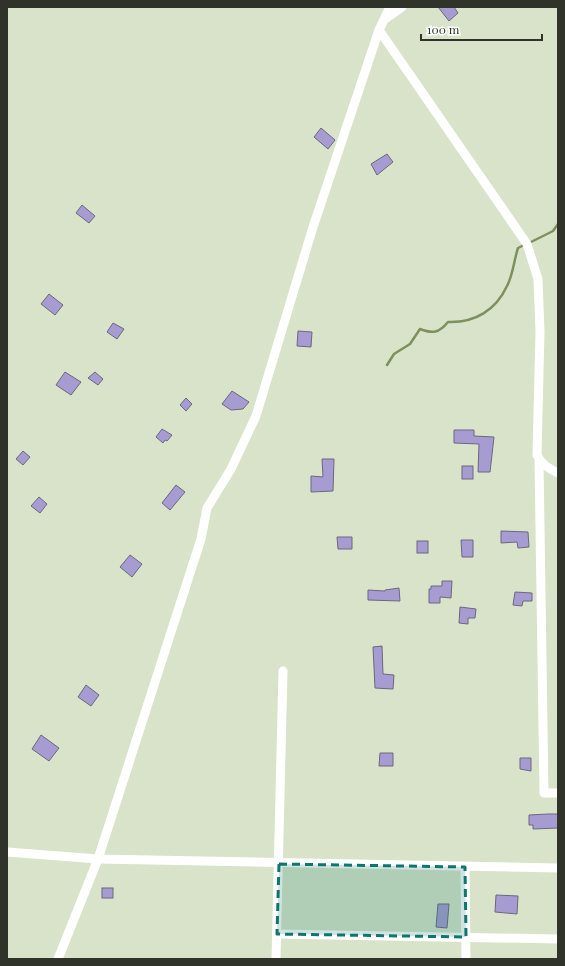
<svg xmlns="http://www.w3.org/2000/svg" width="565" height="966" viewBox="0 0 565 966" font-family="'Playfair Display',serif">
<rect width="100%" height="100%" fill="#d9e3c9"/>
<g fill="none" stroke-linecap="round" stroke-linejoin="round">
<g stroke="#7d905d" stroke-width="2.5">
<path d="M529,243L553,231L558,224"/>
<path d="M387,365L394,354L410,344L420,329C433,334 439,333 448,322C475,323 496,310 507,286C513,275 514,260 518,248L524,245"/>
</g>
</g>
<g fill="#a79cd1" stroke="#6c677e">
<path d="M438,7H454L458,13L449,21Z"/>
<path d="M321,128L335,140L328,149L314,137Z"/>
<path d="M387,154L393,162L377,175L371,164Z"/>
<path d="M82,205L95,216L89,223L76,213Z"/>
<path d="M49,294L63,305L55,315L41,304Z"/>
<path d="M113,323L124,329L117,339L107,332Z"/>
<path d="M298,331L312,332L311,347L297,346Z"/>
<path d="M65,372L81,382L71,395L56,385Z"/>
<path d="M95,372L103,379L98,385L88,378Z"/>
<path d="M232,391L249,402L243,409L231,410L222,404Z"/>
<path d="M186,398L192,404L186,411L180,405Z"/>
<path d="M162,429L172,435L167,441L165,440L163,443L156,437Z"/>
<path d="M454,430H474V436L494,437L490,472H478L479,444L454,443Z"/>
<path d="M23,451L30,457L23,465L16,459Z"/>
<path d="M322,459H334L333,491L311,492V476L323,477Z"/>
<rect x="462" y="466" width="11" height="13"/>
<path d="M176,485L185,492L170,510L162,503Z"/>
<path d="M39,497L47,504L40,513L31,506Z"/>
<path d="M501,531L528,532L529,547L518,548L517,542L501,543Z"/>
<path d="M337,537H352V549H338Z"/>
<path d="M461,540H473V557H462Z"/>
<rect x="417" y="541" width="11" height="12"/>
<path d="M130,555L142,564L132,577L120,567Z"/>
<path d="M442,581H452L451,598L440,597V603H429V589H431V586H442Z"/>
<path d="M399,588L400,601L368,600V590L385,591V590Z"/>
<path d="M515,592L532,593V601H523L522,606L513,605Z"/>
<path d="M460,607L476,609L475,618H468V624L459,623Z"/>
<path d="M382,646L383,674L394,675L393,689L375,688L373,647Z"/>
<path d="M86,685L99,695L91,706L78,697Z"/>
<path d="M41,735L59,748L49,761L32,749Z"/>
<path d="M380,753H393V766H379Z"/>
<path d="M520,758H531V771L520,769Z"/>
<path d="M548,814H558V828L533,829V825H529V815Z"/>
<rect x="102" y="888" width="11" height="10"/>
<path d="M496,895L518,896L517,914L495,912Z"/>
<path d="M438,904H449L447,928L436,927Z"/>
</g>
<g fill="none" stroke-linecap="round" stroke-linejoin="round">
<g stroke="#fff" stroke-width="9">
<path d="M390,7L379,30L527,244L538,279L540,332L537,455C541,464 549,469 558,473"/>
<path d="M385,19L402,7"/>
<path d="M539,461L544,793H558"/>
<path d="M7,852L98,859L558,868"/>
<path d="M465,867L466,959"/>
<path d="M277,934L558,939"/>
<path d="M58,959L98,859L201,539L207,508L231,469L256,416L313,227L379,30"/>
<path d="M276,959L283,671"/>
</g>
</g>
<path fill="#0f766e" fill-opacity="0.2" stroke="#0f766e" stroke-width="3" stroke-dasharray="8 5" stroke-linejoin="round" d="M279,864L465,867L466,937L277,934Z"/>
<rect width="565" height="966" fill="none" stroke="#2f3329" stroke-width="16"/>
<path d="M421 34v6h121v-6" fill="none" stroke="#2f3329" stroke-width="2"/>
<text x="427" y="34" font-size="12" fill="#2f3329" stroke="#ffffff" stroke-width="3" paint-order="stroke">100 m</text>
</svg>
